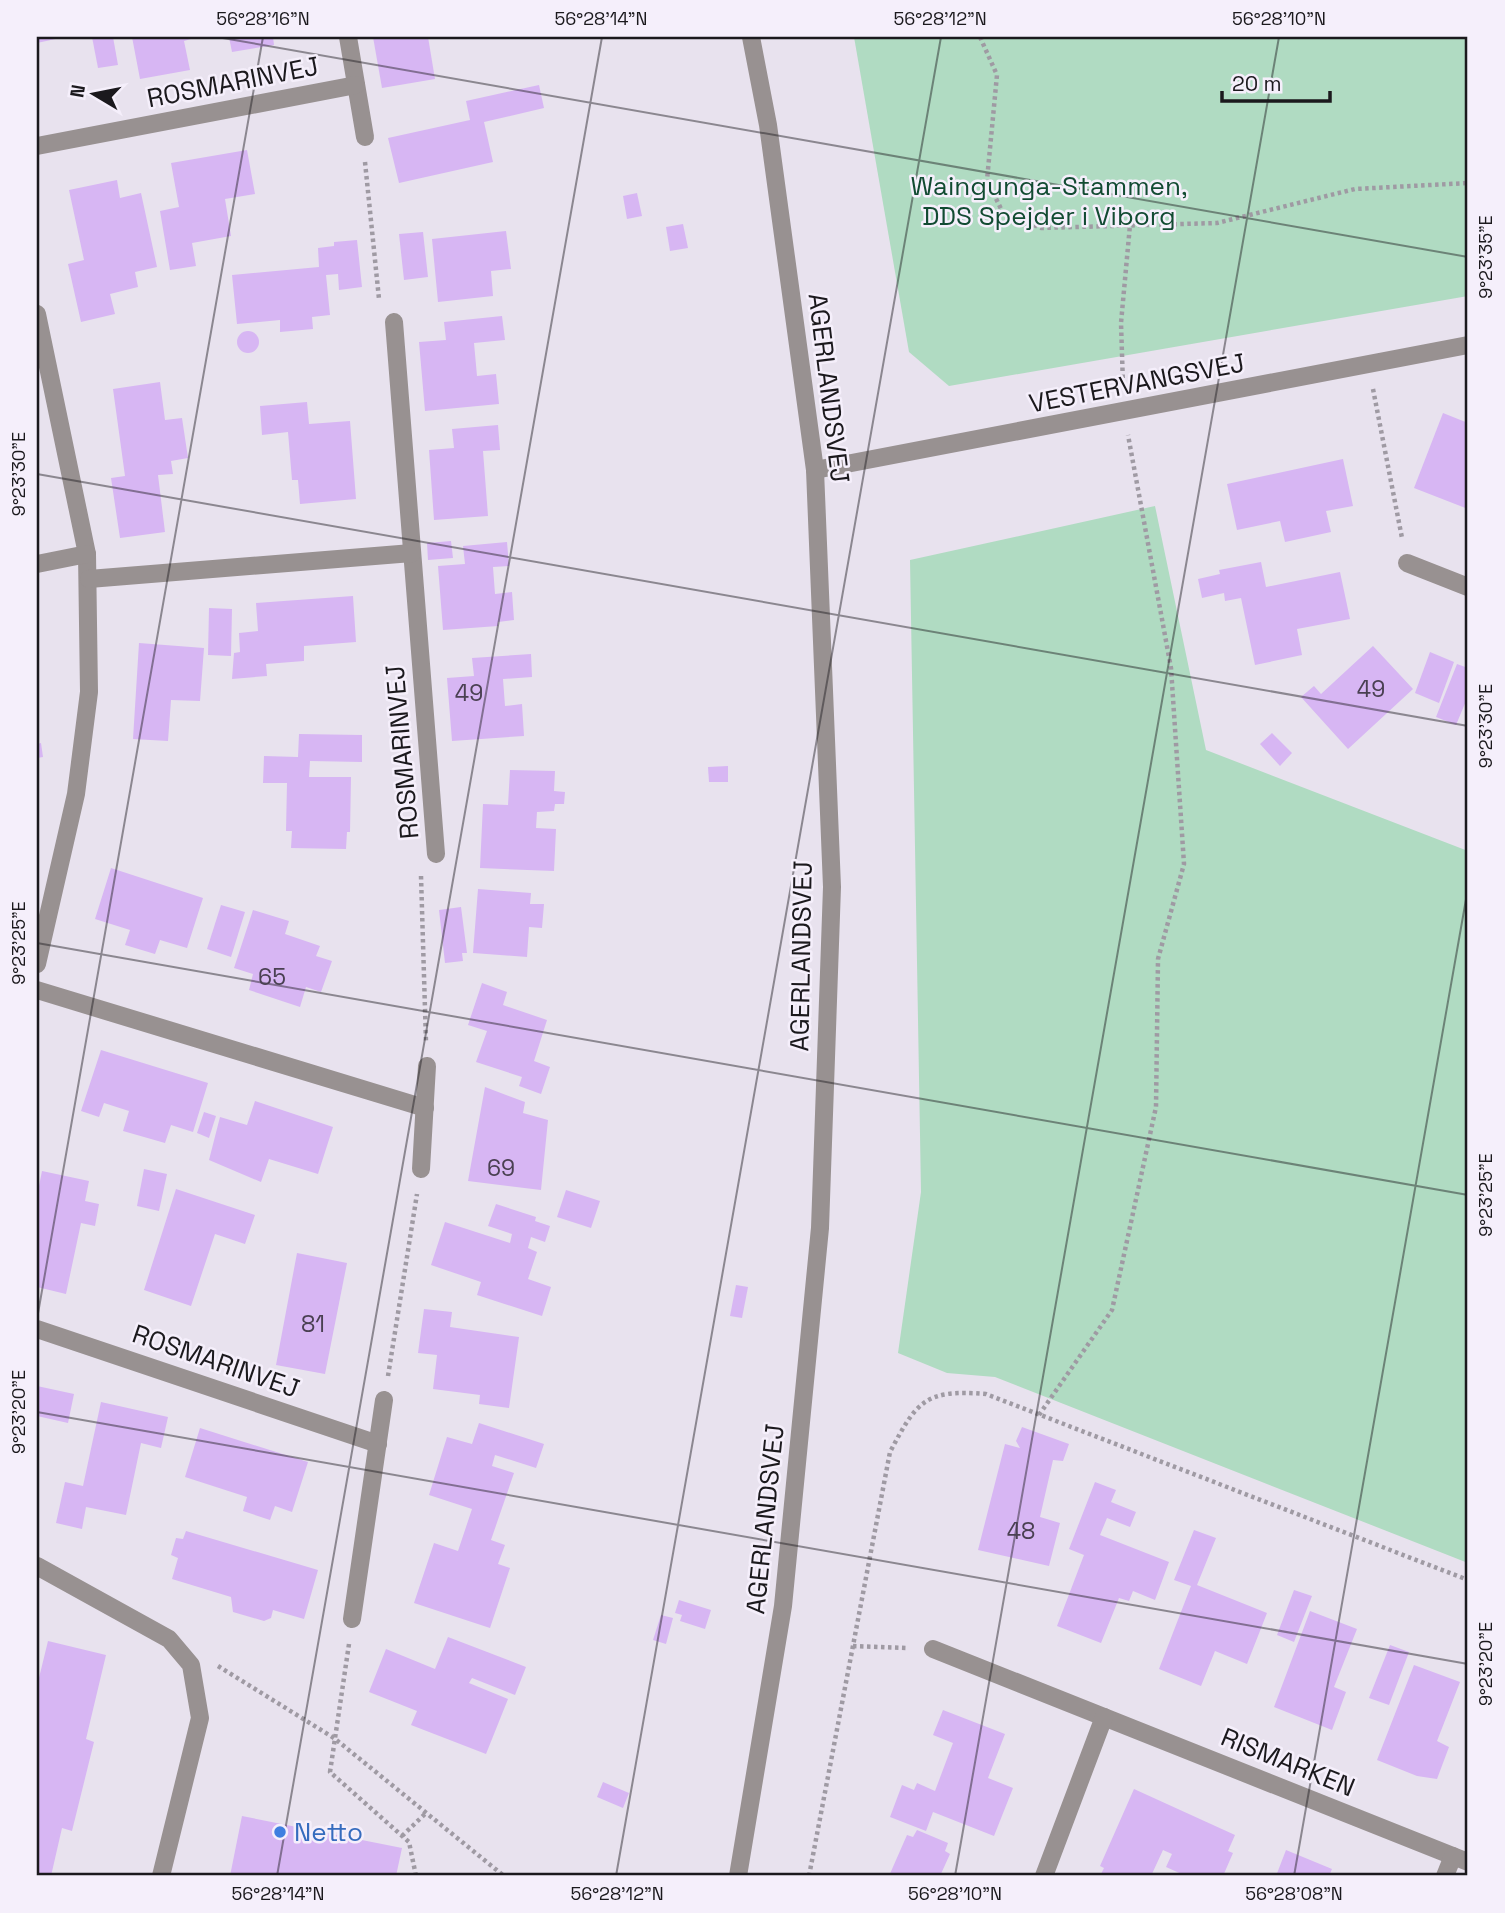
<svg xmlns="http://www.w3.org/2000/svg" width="1505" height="1913" viewBox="0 0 1505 1913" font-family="'Space Grotesk',sans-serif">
<rect width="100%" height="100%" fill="#e8e2ee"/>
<g fill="#b0dbc2">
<path d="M854,37H1468V296L949,386L909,352Z"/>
<path d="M1155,506L1206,750L1468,851V1563L995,1377L947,1373L898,1353L921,1192L910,560Z"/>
</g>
<g fill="#d7b6f3">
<path d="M37,37H60V38L37,43Z"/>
<path d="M92,37H113L118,65L98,68Z"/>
<path d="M132,37H198L184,41L190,70L140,79Z"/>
<path d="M229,37H273L274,45L232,52Z"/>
<path d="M373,37H428L435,79L382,88Z"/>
<path d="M539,85L544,108L484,122L493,162L399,183L388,138L470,120L466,101Z"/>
<path d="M247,150L255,194L225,199L231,236L192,243L196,266L170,270L160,211L179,207L171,163Z"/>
<path d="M117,180L120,198L141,193L157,267L135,272L138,287L110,294L115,314L81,322L68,264L84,260L69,190Z"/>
<path d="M637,193L642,216L627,219L623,196Z"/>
<path d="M683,224L688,248L670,251L666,227Z"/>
<path d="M506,231L511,269L491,271L493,296L438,302L432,239Z"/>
<path d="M423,232L428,277L404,280L399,234Z"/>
<path d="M357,240L362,287L339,290L338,274L326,275L330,315L312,317L313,329L280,332V320L237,324L232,275L319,267L318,248L334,246V242Z"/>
<path d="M502,316L505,340L474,343L477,376L496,374L499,404L425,411L419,342L446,340L444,322Z"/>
<circle cx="248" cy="342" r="11"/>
<path d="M160,382L165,420L182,418L188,458L171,461L173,474L158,475L165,532L120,538L111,478L125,476L113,389Z"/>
<path d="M307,402L309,424L350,421L356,499L300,504L298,480H292L288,432L262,435L260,406Z"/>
<path d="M1443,413L1468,423V509L1414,488Z"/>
<path d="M498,425L500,450L483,451L488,516L434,520L429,450L454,448L452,429Z"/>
<path d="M1343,459L1353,506L1326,511L1331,532L1285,542L1280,521L1237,530L1227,484Z"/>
<path d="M451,541L453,558L428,560L427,543Z"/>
<path d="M507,542L509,566L493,567L495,594L512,592L514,620L498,622V626L443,630L438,566L465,564L463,546Z"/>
<path d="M1261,562L1266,587L1340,572L1350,619L1297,629L1302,655L1255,665L1241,598L1225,601L1224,593L1202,598L1198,579L1220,574L1219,570Z"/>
<path d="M353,596L356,642L304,646V661L266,664L267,676L232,679L234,653L240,652L239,633L258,631L256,603Z"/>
<path d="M209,608L232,609L231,656L208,655Z"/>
<path d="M139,643L204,648L200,701L171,700L168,741L133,739Z"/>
<path d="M1373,646L1413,689L1348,749L1301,697L1314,686L1321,694Z"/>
<path d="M1430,652L1454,662L1439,703L1415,693Z"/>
<path d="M531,654L532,677L503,679L505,706L522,704L524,736L452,741L447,678L474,676L472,658Z"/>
<path d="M1457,664L1468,668V702L1466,701L1456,725L1436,717Z"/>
<path d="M1272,733L1292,753L1280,766L1260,744Z"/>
<path d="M299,734L362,735V762L310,761L309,777H351L350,832H347L346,849L291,848L292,831H286L287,783H263L264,756L298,757Z"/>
<path d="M41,743L43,757L37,758V744Z"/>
<path d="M728,766V782H709L708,767Z"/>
<path d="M510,770L555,771L554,791L565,792L564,804H555L554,811L537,812L536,828L556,829L554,871L480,868L483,804L508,805Z"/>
<path d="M111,868L203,898L187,948L160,940L155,954L125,945L130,930L95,919Z"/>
<path d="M478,889L531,893L530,904H544L542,928L529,927L527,957L473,953Z"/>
<path d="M221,905L245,912L231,957L207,949Z"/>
<path d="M461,907L467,953H462L463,961L445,963L439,910Z"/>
<path d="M253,910L289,921L285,934L320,946L316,956L332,961L321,992L306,987L300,1007L249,990L253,974L234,968Z"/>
<path d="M482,983L507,992L503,1005L547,1020L534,1061L550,1067L541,1094L519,1086L522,1077L476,1062L487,1031L468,1025Z"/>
<path d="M101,1050L208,1083L193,1132L171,1125L165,1143L123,1131L129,1111L104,1103L99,1117L81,1111Z"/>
<path d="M485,1087L525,1102L523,1113L548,1120L541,1190L468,1181Z"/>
<path d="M255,1101L333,1127L318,1174L269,1159L261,1182L209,1160L220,1117L247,1125Z"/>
<path d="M204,1112L216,1116L209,1138L197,1133Z"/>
<path d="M144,1169L167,1174L159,1211L137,1206Z"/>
<path d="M42,1171L89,1181L85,1201L99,1204L95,1226L81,1223L66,1294L37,1287V1196Z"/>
<path d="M176,1189L255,1215L245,1244L215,1234L191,1306L144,1290Z"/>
<path d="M566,1190L600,1201L591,1228L557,1217Z"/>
<path d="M496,1204L536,1217L535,1221L550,1226L545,1242L531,1237L528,1248L537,1252L528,1279L551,1287L542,1316L477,1295L481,1282L431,1265L445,1222L510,1243L512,1234L488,1226Z"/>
<path d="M297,1253L347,1263L325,1374L276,1365Z"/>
<path d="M736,1285L748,1287L742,1318L730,1316Z"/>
<path d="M424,1309L452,1312L450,1327L519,1337L509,1408L479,1404L480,1395L433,1389L437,1355L418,1353Z"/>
<path d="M37,1386L74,1394L68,1423L37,1416Z"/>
<path d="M101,1402L168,1417L161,1448L141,1443L126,1515L86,1507L82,1529L56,1523L65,1482L83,1486Z"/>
<path d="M479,1423L544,1444L536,1468L495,1455L492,1466L514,1473L491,1540L505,1545L498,1564L510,1568L490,1628L414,1603L434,1543L458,1551L472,1509L429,1495L447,1437L472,1444Z"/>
<path d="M1022,1427L1069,1444L1063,1461L1053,1460L1040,1517L1060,1523L1049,1566L978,1550L1005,1444L1020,1448L1016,1441Z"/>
<path d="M200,1428L308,1462L292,1512L275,1506L270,1520L243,1511L247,1497L185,1477Z"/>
<path d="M1095,1482L1116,1490L1111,1502L1136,1512L1130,1527L1107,1518L1100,1535L1169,1562L1155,1600L1133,1591L1129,1601L1119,1598L1101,1643L1057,1626L1084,1555L1069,1549Z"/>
<path d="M1194,1530L1216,1538L1197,1585L1267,1613L1247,1664L1215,1651L1201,1686L1159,1669L1191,1586L1174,1580Z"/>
<path d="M186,1531L318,1570L304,1619L273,1610L271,1618L264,1621L233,1612L231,1597L172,1579L178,1558L171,1555L176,1538L183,1539Z"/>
<path d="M1294,1590L1312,1596L1294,1642L1277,1635Z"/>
<path d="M679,1600L711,1610L705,1629L680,1621L682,1615L675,1613Z"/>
<path d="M1310,1611L1357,1629L1334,1687L1346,1692L1332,1730L1274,1707Z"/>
<path d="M661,1615L673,1618L666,1644L653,1640Z"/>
<path d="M448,1637L526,1667L515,1695L472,1678L469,1683L508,1699L486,1754L411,1725L417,1711L369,1692L386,1649L435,1669Z"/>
<path d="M48,1641L106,1655L86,1739L94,1742L72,1831L62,1828L51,1876H37V1686Z"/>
<path d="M1390,1645L1409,1652L1389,1705L1369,1698Z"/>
<path d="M1414,1665L1460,1682L1437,1741L1449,1747L1437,1779L1417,1776L1377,1760Z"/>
<path d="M943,1710L1005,1734L988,1778L1013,1788L994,1836L933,1812L926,1831L890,1817L902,1785L914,1790L917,1783L935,1791L953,1743L933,1735Z"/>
<path d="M603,1782L629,1793L623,1808L597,1797Z"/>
<path d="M1134,1789L1235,1835L1228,1851L1233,1853L1223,1876H1186L1166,1867L1172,1854L1163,1850L1151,1876H1100L1104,1868L1100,1866Z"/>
<path d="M242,1816L402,1848L396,1876H230Z"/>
<path d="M917,1830L948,1843L945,1851L950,1854L940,1876H889L907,1835L913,1837Z"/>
<path d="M1286,1850L1332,1869L1329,1876H1276Z"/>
</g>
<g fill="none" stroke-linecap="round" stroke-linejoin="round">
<g stroke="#9f9aa3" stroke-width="4.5" stroke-dasharray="3.5 3.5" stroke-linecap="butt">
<path d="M980,37L997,75L987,180L1003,213L1041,228L1217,223L1355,189L1468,183"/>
<path d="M365,162L379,299"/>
<path d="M1123,385L1121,323L1130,225"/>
<path d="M1373,389L1402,538"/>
<path d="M421,876L426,1042"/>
<path d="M388,1376L417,1194"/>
<path d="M1039,1415L1112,1310L1156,1107L1158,959L1184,864L1171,668L1128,435"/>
<path d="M349,1644L330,1772L409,1842L416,1876"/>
<path d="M853,1646L907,1648"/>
<path d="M218,1666L334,1738L504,1876"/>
<path d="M402,1836L426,1813"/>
<path d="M809,1876L890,1452C917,1401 925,1389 986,1394L1468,1580"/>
</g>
<g stroke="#989191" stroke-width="18">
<path d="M348,37L365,137"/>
<path d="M37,146L356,85"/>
<path d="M37,314L87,554L89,692L76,794L37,964"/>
<path d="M394,322L436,854"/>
<path d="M815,470L1468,345"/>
<path d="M1407,563L1468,587"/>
<path d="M37,564L87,554"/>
<path d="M89,579L412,553"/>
<path d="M37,990L425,1108"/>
<path d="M421,1169L427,1066"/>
<path d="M37,1329L378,1444"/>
<path d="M37,1566L169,1639L191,1665L200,1718L161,1876"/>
<path d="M352,1619L384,1400"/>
<path d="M933,1649L1468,1862"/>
<path d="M738,1876L783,1606L820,1228L832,887L815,470L768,125L751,37"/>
<path d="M1044,1876L1104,1717"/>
<path d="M1445,1876L1453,1856"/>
</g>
</g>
<path fill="none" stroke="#1b191d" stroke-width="2" stroke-opacity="0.45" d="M217,37L1468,257M37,474L1468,726M37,943L1468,1195M37,1319L263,37M37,1412L1468,1664M277,1876L602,37M616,1876L941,37M955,1876L1279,37M1294,1876L1468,888"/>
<circle fill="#3f7fe0" stroke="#f5effb" stroke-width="2.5" cx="280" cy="1832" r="7"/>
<g text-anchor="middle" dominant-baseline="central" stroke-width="5" stroke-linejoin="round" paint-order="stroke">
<g font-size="23" fill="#4a4052">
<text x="1371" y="689">49</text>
<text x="469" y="693">49</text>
<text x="272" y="977">65</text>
<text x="501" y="1168">69</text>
<text x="313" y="1324">81</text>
<text x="1021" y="1531">48</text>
</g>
<g font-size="26" fill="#1b191d" stroke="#f5effb">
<text transform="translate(233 82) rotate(-11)">ROSMARINVEJ</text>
<text transform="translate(1137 383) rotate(-11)">VESTERVANGSVEJ</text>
<text transform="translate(829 388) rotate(83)">AGERLANDSVEJ</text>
<text transform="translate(402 752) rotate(-95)">ROSMARINVEJ</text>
<text transform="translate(801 956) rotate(-89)">AGERLANDSVEJ</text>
<text transform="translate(216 1361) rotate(19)">ROSMARINVEJ</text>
<text transform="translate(765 1519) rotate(-84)">AGERLANDSVEJ</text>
<text transform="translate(1288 1762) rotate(22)">RISMARKEN</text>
</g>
<g font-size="26" fill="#124b32" stroke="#f5effb">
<text x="1049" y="186">Waingunga-Stammen,<tspan x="1049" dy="30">DDS Spejder i Viborg</tspan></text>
</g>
<g font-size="26" fill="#366cbe" stroke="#f5effb" text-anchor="start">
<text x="294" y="1832">Netto</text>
</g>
</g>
<rect width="1505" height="1913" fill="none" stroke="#f5effb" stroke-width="77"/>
<g transform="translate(94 94) rotate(280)" stroke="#f5effb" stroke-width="5" paint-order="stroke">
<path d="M0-5L12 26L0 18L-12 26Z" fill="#1b191d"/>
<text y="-10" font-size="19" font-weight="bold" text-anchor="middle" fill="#1b191d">N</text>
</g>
<path d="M1222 91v10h108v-10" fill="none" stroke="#1b191d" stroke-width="3.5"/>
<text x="1232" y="91" font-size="21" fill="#1b191d" stroke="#f5effb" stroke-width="5" paint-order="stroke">20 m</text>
<rect x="38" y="38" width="1428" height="1836" fill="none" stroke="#1b191d" stroke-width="2.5"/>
<g font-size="18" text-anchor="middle" fill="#1b191d">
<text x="263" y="25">56°28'16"N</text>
<text x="601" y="25">56°28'14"N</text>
<text x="940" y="25">56°28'12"N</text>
<text x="1279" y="25">56°28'10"N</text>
<text transform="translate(1486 257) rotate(-90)" y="6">9°23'35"E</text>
<text transform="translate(19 474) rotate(-90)" y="6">9°23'30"E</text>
<text transform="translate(1486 726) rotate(-90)" y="6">9°23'30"E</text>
<text transform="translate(19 943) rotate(-90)" y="6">9°23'25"E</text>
<text transform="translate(1486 1195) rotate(-90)" y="6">9°23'25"E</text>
<text transform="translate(19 1412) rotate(-90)" y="6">9°23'20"E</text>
<text transform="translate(1486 1664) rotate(-90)" y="6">9°23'20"E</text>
<text x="278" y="1900">56°28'14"N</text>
<text x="617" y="1900">56°28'12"N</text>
<text x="955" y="1900">56°28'10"N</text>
<text x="1294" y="1900">56°28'08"N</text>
</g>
</svg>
